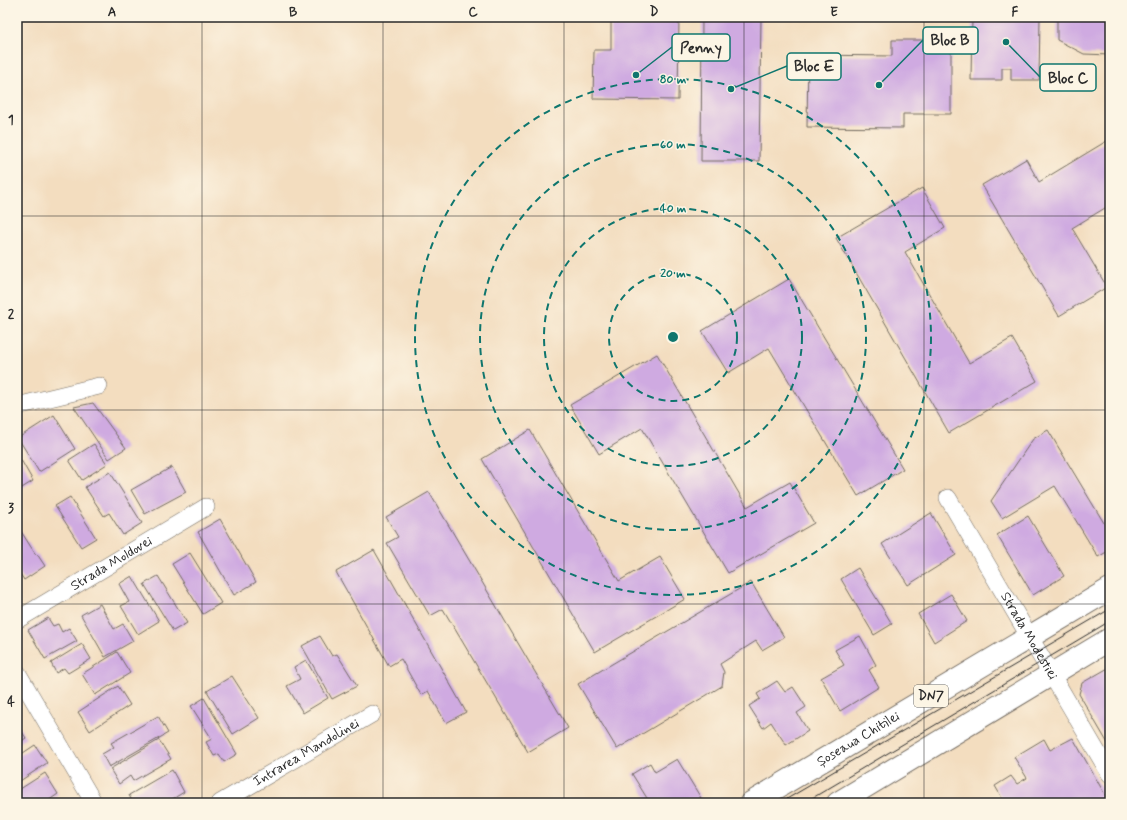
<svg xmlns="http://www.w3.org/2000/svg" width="1127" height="820" viewBox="0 0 1127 820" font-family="Mynerve,sans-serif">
<rect width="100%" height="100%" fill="#fcf5e5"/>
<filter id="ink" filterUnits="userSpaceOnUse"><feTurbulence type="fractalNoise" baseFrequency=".025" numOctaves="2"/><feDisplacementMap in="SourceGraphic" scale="8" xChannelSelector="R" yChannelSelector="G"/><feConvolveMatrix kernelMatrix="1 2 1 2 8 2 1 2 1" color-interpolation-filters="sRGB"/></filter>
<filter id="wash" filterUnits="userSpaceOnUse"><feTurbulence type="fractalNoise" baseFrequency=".012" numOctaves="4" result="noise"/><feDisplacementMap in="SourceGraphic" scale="16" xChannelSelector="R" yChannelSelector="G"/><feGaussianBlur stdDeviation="0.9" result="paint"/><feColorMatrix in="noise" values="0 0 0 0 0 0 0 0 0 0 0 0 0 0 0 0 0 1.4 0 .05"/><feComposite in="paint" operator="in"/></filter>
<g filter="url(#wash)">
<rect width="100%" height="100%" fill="#f3ddbf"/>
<g id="blocks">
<g fill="#cfaae1">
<path d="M611,17H679L678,100L593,99L594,50H611Z"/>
<path d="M702,17H761L759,161H701Z"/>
<path d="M972,17H1040L1039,80H1011V68H1002V80H971Z"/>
<path d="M1057,17H1110V55L1084,54L1057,40Z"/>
<path d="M892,40H951V114H903V128L807,127L808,55L892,56Z"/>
<path d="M1110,139V205L1072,228L1107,287L1059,316L982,185L1026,159L1039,182Z"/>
<path d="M922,188L945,228L905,252L969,363L1012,338L1037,381L949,433L836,238Z"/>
<path d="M789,279L903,469L858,496L769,348L728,373L702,331Z"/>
<path d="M657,354L747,507L790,482L814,523L728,573L642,428L599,454L570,405Z"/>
<path d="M93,403L126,448L109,459L74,407Z"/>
<path d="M54,415L75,449L39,472L18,438Z"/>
<path d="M530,430L619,581L660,557L685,599L595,652L482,459Z"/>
<path d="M1048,430L1110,533V550L1098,557L1055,486L1002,518L991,501L1033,439Z"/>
<path d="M94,444L107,464L82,480L69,460Z"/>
<path d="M21,460L33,481L17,491V462Z"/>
<path d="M172,467L186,492L145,514L131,490Z"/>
<path d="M110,472L142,523L123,535L109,513L104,516L85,487Z"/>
<path d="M429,492L568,728L528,752L443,609L430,616L387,543L398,537L386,517Z"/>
<path d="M70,497L96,538L81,547L55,506Z"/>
<path d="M931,513L956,555L908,585L882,544Z"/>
<path d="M1028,516L1064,576L1033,595L997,535Z"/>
<path d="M220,519L256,582L234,595L198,532Z"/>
<path d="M17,525L36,555L37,554L45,566L24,580L17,569Z"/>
<path d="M374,550L466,712L446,723L428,691L421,695L401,659L389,666L336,572Z"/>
<path d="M190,553L221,603L203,614L172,564Z"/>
<path d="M858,568L892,624L874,635L841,579Z"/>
<path d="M132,576L159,621L138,634L121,606L129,602L119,584Z"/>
<path d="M158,576L187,623L173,631L144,584Z"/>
<path d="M751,582L784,637L762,650L756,641L720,664L724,672L722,686L617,749L578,684Z"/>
<path d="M951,594L967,621L934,642L918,614Z"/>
<path d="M100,604L114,629L123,624L133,641L105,657L81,615Z"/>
<path d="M48,618L53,626L58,624L62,632L69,628L77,641L45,659L28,630Z"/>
<path d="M320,636L332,656L337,654L357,686L332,699L302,646Z"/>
<path d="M860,636L876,665L869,670L879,687L840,711L821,678L844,665L835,650Z"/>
<path d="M82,644L91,659L68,673L64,668L56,673L51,663Z"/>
<path d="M117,652L130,673L95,695L82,674Z"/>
<path d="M306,660L328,698L303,713L287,686L300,679L294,667Z"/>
<path d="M1110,667V747L1079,694L1082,683Z"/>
<path d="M232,676L259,718L233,734L207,691Z"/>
<path d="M777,681L785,692L793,687L806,707L797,713L808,731L786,745L771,722L763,728L749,706L760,699L757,694Z"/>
<path d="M118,686L130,705L90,731L78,712Z"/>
<path d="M204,698L237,754L224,762L219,754L214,756L206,742L212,739L191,706Z"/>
<path d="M158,716L168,733L109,767L102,754L114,747L111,743Z"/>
<path d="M17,724L26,738L17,744Z"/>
<path d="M1073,738L1108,800L1103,803H1005L995,786L1011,776L1017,784L1027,778L1014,757L1044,739L1050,750Z"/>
<path d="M159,740L171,759L133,781L130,776L119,784L110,769Z"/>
<path d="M35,745L47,763L17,783V757Z"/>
<path d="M677,759L701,798L692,803H650L632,774L650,763L655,772Z"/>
<path d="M172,770L184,792L166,803H133L129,795Z"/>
<path d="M45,773L58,794L45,803H17V791Z"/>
</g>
</g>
</g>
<g filter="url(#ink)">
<use href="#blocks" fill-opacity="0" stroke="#71695f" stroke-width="1"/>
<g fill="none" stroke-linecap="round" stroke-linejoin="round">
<g stroke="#71695f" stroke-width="18">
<g id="minor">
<path d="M17,406L99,386"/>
<path id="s1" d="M948,498L1110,774"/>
<path id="s2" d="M17,620L206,507"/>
<path d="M17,672L94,803"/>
<path id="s3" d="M220,803L372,714"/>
</g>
</g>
<g stroke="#71695f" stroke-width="24">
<g id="primary">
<path id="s4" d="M751,803L1110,589"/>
<path d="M838,803L1110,639"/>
</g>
</g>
<use href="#minor" stroke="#fff" stroke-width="17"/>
<use href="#primary" stroke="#fff" stroke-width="22"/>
<g stroke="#2b2b2b" stroke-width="1">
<path d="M780,803L1110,609"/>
<path d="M804,803L1110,621"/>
</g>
</g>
</g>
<path fill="none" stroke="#2b2b2b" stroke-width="1" stroke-opacity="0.55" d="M202,17V803M383,17V803M564,17V803M744,17V803M924,17V803M17,216H1110M17,410H1110M17,604H1110"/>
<g fill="none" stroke="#0f766e" stroke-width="2" stroke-dasharray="7 5">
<circle cx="673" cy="337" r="64"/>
<circle cx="673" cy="337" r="129"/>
<circle cx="673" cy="337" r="193"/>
<circle cx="673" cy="337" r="258"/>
</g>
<g text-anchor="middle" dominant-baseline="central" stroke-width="3" stroke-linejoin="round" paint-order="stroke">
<rect fill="#fcf5e5" stroke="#6a6863" stroke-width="1" x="914" y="685" width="34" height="22" rx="3"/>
<g font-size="13" font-weight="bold" fill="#2b2b2b">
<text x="931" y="696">DN7</text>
</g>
<g font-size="14" fill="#2b2b2b" stroke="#fcf5e5">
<text stroke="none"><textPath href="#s2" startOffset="110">Strada Moldovei</textPath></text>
<text stroke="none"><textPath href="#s1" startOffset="160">Strada Modestiei</textPath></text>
<text stroke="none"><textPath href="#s4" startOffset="125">Șoseaua Chitilei</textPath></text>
<text stroke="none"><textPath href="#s3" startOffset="100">Intrarea Mandolinei</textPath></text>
</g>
</g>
<circle cx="673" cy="337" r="6" fill="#0f766e" stroke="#fcf5e5" stroke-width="2"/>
<g font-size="12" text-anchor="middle" font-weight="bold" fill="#0f766e" stroke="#fcf5e5" stroke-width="3" stroke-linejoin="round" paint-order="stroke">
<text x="673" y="83">80 m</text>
<text x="673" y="148">60 m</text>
<text x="673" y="212">40 m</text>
<text x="673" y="277">20 m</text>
</g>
<path fill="none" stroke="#0f766e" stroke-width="1.5" d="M879 85L923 40M636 75L672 47M731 89L787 66M1006 42L1040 77"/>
<g fill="#0f766e" stroke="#fcf5e5" stroke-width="1.5">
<circle cx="879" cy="85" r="4"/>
<circle cx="636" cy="75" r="4"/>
<circle cx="731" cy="89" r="4"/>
<circle cx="1006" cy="42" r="4"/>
</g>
<g fill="#fcf5e5" stroke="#0f766e" stroke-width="1.5">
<rect x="923" y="27" width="55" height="27" rx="4"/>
<rect x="672" y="34" width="58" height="27" rx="4"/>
<rect x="787" y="53" width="54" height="27" rx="4"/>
<rect x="1040" y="64" width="56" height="27" rx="4"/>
</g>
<g font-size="15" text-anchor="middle" font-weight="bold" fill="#2b2b2b">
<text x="950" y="45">Bloc B</text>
<text x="701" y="53">Penny</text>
<text x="814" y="71">Bloc E</text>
<text x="1068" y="83">Bloc C</text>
</g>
<rect width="1127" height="820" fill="none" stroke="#fcf5e5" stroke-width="44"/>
<rect x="22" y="22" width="1083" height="776" fill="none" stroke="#2b2b2b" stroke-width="1.5"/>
<g font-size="13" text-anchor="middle" font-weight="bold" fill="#2b2b2b">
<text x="112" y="16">A</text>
<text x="293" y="16">B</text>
<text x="473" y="16">C</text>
<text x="654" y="16">D</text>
<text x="834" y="16">E</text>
<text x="1015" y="16">F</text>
<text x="11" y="124">1</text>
<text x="11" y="318">2</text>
<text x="11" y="512">3</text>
<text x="11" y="706">4</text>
</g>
</svg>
